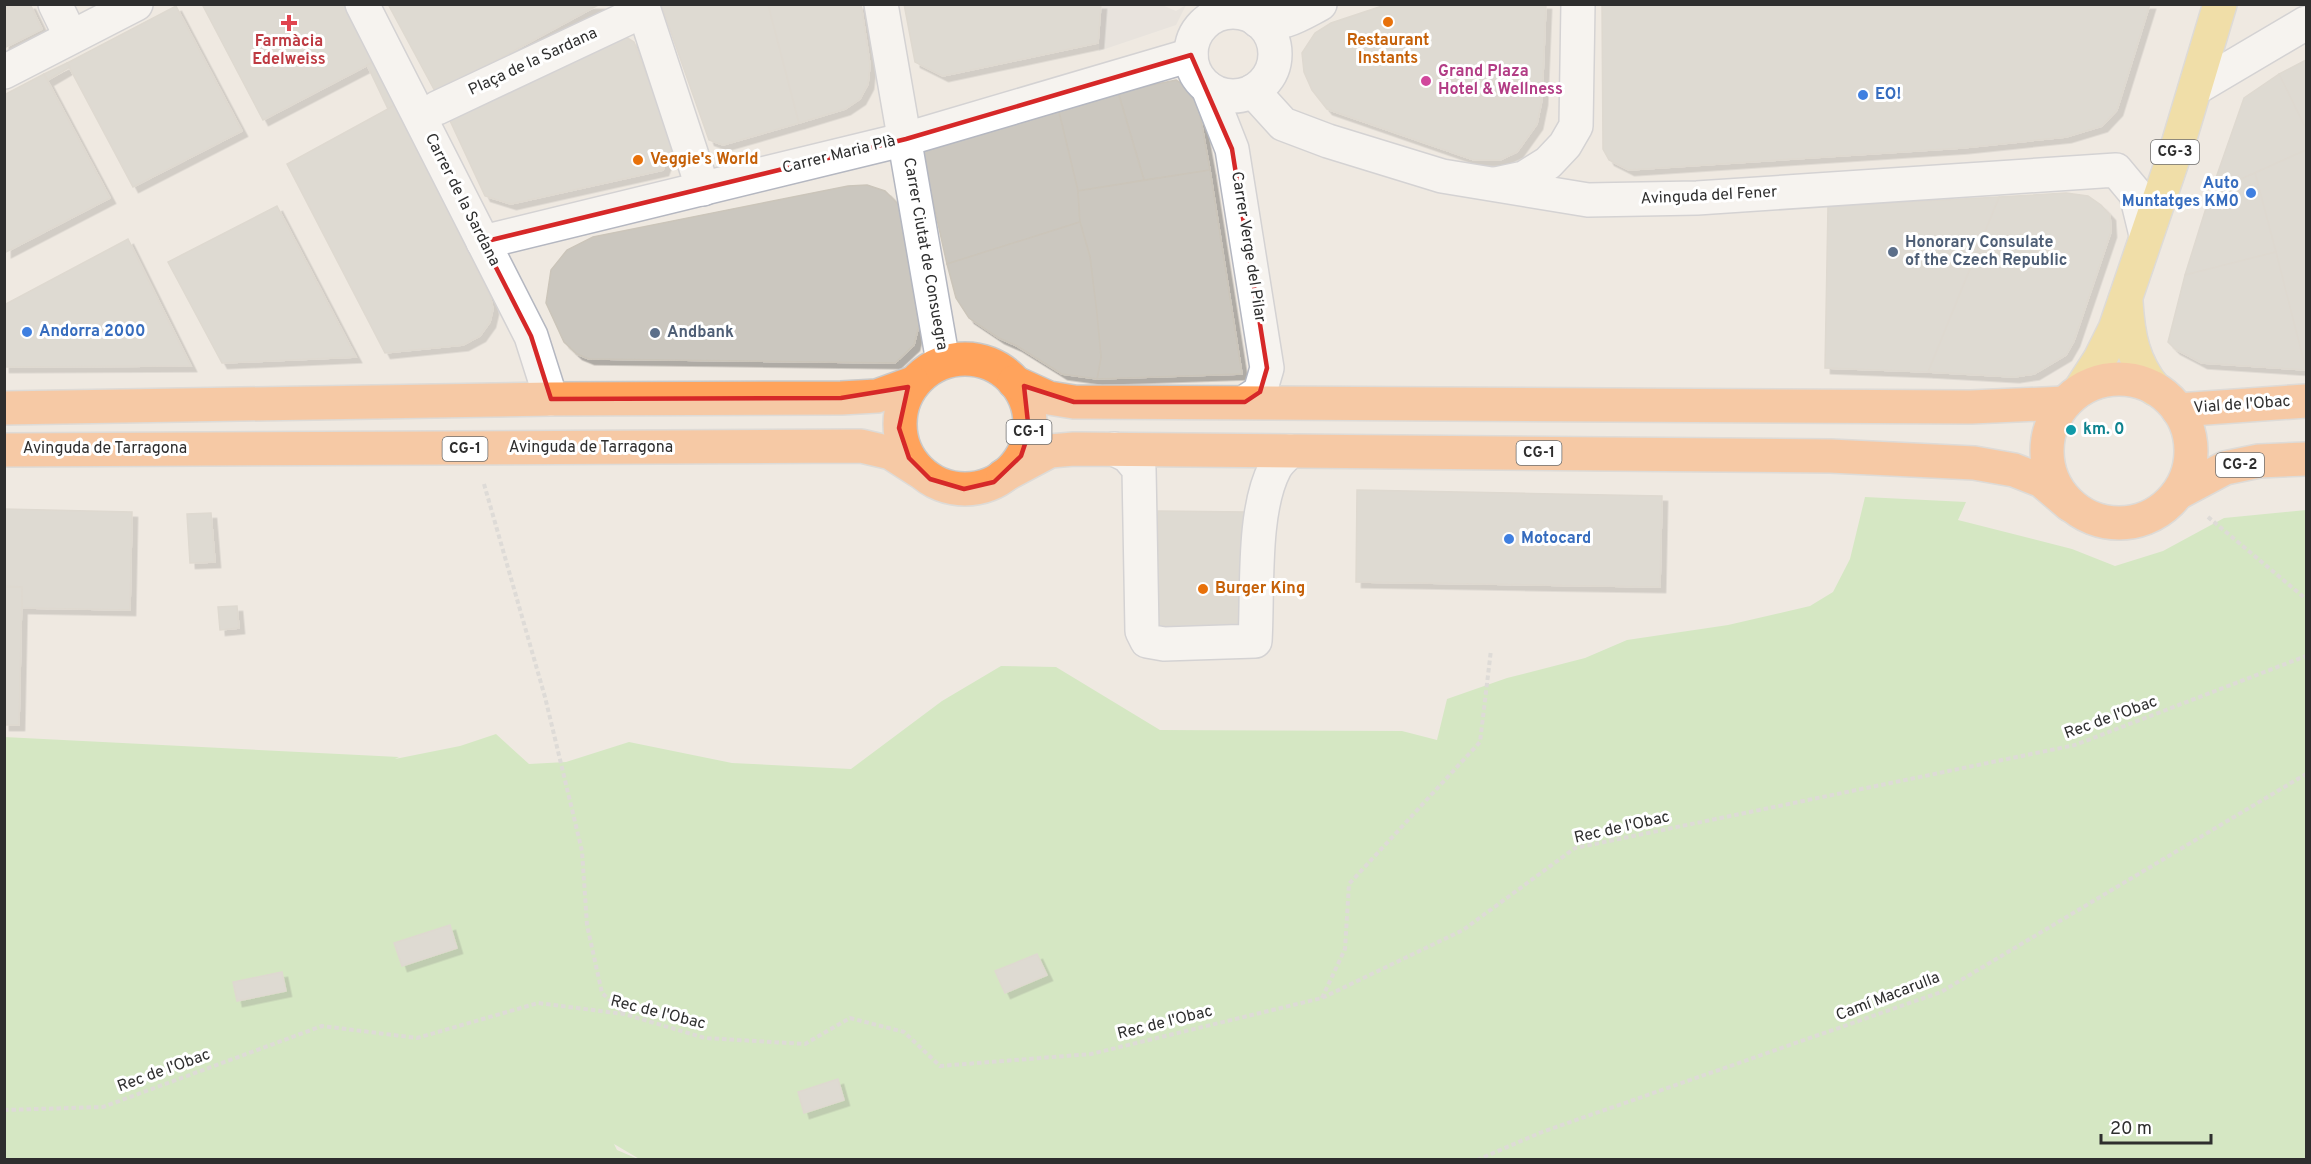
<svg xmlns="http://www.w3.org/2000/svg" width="2311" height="1164" viewBox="0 0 2311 1164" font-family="Overpass,sans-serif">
<defs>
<filter id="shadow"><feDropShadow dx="5.5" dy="5.5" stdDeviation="0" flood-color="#0004"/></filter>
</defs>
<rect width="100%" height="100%" fill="#efe9e1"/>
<path fill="#b6e59e" d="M1865,497L1966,502L1958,520L2072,549L2115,566L2163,551L2224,518L2306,510V1159L641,1160L614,1144L617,1150L638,1159H5L4,737L399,757L395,759L460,746L496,734L529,764L566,762L629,742L732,763L851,769L942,701L1001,666L1056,667L1160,730L1402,731L1437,740L1447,699L1507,678L1585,658L1627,640L1728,625L1810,606L1833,592L1850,559Z"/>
<path fill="#dfdcd8" d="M1101,5H1162L1176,11L1186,5L1176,25L1099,51Z"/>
<g fill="#cbc7bf" stroke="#cbc5ba" stroke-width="1.5" filter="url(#shadow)">
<path d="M4,4H30L42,29L4,48Z"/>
<path d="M202,4H344L374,62L263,120Z"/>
<path d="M388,4H600L436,93Z"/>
<path d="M661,4H768L799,123L723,145L709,140Z"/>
<path d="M768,4H861L870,65L868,84L860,99L845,109L799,123Z"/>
<path d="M904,4H1101L1098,43L943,76L915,62Z"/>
<path d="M1388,4H1546L1542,100L1537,124L1517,152L1500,160H1474L1327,109L1312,90L1304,72L1302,53L1315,33L1331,23Z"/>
<path d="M1602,4H2150L2117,110L2102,126L2066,137L1962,148L1629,170L1609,160L1603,149Z"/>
<path d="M176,6L242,131L133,187L67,63Z"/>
<path d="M616,31L634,42L673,144L663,170L511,204L485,196L446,112Z"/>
<path d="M2306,60V129L2279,74Z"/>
<path d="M374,62L395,105L388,109L367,65Z"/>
<path d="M67,63L70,67L48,80L44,74Z"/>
<path d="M44,74L110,198L6,252L4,95Z"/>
<path d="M2279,74L2306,129V150L2211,192L2244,98Z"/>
<path d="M1176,80L1196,93L1210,170L1144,180L1118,92Z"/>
<path d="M1118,92L1144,180L1078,191L1058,108Z"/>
<path d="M395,105L490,295L493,309L490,322L480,336L463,345L385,353L287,164Z"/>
<path d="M1058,108L1078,191L1080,222L947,264L921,147Z"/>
<path d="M2306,150V370L2255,173Z"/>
<path d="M1210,170L1242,374L1097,379L1101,357L1090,257L1080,222L1078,191Z"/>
<path d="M2255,173L2276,252L2185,275L2211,192Z"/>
<path d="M867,185L885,191L899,205L919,325L914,345L895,363L589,359L577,354L564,342L546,303L551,270L567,250L593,237L848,186Z"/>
<path d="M2066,193L2088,196L2101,205L2110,215L2111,232L2074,341L2066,355L2034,374L2014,377L1928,372L1999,197Z"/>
<path d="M1999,197L1928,372L1825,368L1828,206Z"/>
<path d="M277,206L356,357L222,363L168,262Z"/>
<path d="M1080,222L1090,257L1097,314L1101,357L1097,379L1062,374L1017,346L999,338L969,318L956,298L947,264Z"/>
<path d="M128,239L191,366L4,367V305Z"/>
<path d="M2276,252L2306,370L2202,363L2175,349L2168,342L2185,275Z"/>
<path d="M1357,490L1662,496L1660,587L1356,582Z"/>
<path d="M4,509L132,512L130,610L22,608V587L4,586Z"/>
<path d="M1158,511L1247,512V632H1158Z"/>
<path d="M211,513L215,562L190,563L187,514Z"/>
<path d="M4,587H22L19,725H4Z"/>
<path d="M237,606L239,628L220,630L218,607Z"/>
<path d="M450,925L457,948L402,966L394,943Z"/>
<path d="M1037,954L1047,975L1005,993L995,971Z"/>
<path d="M282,972L286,991L237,1001L233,982Z"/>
<path d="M838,1079L844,1100L804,1113L798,1092Z"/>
</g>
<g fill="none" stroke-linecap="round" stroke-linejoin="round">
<g stroke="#b4b7c1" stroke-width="36">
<g id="minor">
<path d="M55,4L71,37"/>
<path d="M362,4L531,336L551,399"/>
<path d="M642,4L703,189"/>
<path d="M881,4L943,362"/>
<circle cx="1233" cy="54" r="42"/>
<path d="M1258,21C1282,27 1299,15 1320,4"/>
<path d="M4,72L136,4"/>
<path d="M1208,88L1232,149L1267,368L1260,392L1245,402"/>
<path d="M2196,88L2306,23"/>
<path d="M1253,91L1283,124L1328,141L1442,176L1588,200L1697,198L2116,170L2136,194L2146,235"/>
<path d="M437,108L630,17"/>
<path d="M1496,184L1524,178L1548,163L1565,145L1576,126L1578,4"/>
<path d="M483,242L906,139L1191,55"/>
<path d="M1114,449L1128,456L1139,469L1142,631L1147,641L1164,644L1255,641C1258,592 1252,511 1275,468C1278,462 1285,456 1290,451"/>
</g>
</g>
<g stroke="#c9c9c9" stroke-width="36">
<g id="major">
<path d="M2126,302C2128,335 2133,363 2155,389"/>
<path d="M2080,390L2100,359L2115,329L2179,141L2220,4"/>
</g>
</g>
<g stroke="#c9c9c9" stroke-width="36">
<g id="highway">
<circle cx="965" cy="424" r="65"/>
<circle cx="2119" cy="451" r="72"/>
<path d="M1014,382L1049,398L1074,402L1971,407L2065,403"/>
<path d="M4,408L551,399L841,398L877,396L913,383"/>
<path d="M2178,410L2306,401"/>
<path d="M4,450L861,446L891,453L919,471"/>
<path d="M1003,476L1050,451L1074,449L1830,456L1974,463L2014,470L2042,481L2070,505"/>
<path d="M2178,493L2225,468L2259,461L2306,459"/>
</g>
</g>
<g stroke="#c9c9c9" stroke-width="4" stroke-dasharray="4.5 3" stroke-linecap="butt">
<path d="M484,484L545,697L582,851L587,925L602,993L624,1013"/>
<path d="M2208,517L2306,599"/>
<path d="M1322,998L1345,949L1349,884L1480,742L1491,650"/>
<path d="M4,1110L103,1107L322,1026L417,1038L538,1003L624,1014L705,1038L805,1044L850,1018L904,1032L940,1066L1091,1054L1322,998L1463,930L1575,848L2075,745L2306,656"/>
<path d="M1477,1160L1542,1132L1941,992L2306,774"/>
</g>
<use href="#minor" stroke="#fff" stroke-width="33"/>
<use href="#major" stroke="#f2d163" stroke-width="33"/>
<use href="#highway" stroke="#ffa35c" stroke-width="33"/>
</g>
<path d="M0 0H2311V1164H0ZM1191,55L1232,149L1267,368L1260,392L1245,402H1074L1024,386L1029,432L1021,456L994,482L964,489L930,479L909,458L899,428L908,387L841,398L551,399L531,336L483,242L906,139Z" fill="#efe9e1" fill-opacity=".55" fill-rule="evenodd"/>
<path fill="none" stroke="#d62828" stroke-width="4.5" stroke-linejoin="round" d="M1191,55L1232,149L1267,368L1260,392L1245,402H1074L1024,386L1029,432L1021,456L994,482L964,489L930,479L909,458L899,428L908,387L841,398L551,399L531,336L483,242L906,139Z"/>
<g fill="#e8710a" stroke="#fff" stroke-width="2">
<circle cx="1388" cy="22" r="6"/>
<circle cx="638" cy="160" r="6"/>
<circle cx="1203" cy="589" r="6"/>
</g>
<path fill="#e0444e" stroke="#fff" stroke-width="2" d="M286 14h6v6h6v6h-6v6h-6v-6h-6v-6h6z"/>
<circle fill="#d1479c" stroke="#fff" stroke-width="2" cx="1426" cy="81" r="6"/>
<g fill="#3f7fe0" stroke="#fff" stroke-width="2">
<circle cx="1863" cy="95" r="6"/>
<circle cx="2251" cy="193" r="6"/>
<circle cx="27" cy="332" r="6"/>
<circle cx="1509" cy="539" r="6"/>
</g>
<g fill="#5c6f8a" stroke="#fff" stroke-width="2">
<circle cx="1893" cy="252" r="6"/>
<circle cx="655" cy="333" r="6"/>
</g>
<circle fill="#0f9aa8" stroke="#fff" stroke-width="2" cx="2071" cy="430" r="6"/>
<g text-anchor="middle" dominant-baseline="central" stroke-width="6" stroke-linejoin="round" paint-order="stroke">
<g fill="#fff" stroke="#6d6d6d" stroke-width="1.5">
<rect x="2151" y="140" width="48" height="24" rx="4.5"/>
<rect x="1006.5" y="420" width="45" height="24" rx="4.5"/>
<rect x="442.5" y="437" width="45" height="24" rx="4.5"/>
<rect x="1516.5" y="441" width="45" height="24" rx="4.5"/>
<rect x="2216" y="453" width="48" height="24" rx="4.5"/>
</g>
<g font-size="15" font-weight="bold" fill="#2e2e2e">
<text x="2175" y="152">CG-3</text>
<text x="1029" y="432">CG-1</text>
<text x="465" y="449">CG-1</text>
<text x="1539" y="453">CG-1</text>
<text x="2240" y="465">CG-2</text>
</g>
<g font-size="16" font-weight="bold" fill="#c56008" stroke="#fff" text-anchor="start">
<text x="1388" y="41" text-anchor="middle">Restaurant<tspan x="1388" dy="18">Instants</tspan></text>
<text x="650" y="160">Veggie's World</text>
<text x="1215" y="589">Burger King</text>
</g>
<g font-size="16" font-weight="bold" fill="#be3a42" stroke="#fff">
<text x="289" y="42">Farmàcia<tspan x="289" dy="18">Edelweiss</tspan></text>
</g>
<g font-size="16" fill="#2e2e2e" stroke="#fff">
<text transform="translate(533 62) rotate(-25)">Plaça de la Sardana</text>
<text transform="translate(839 155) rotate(-14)">Carrer Maria Plà</text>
<text transform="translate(1709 196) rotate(-3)">Avinguda del Fener</text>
<text transform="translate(462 200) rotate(63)">Carrer de la Sardana</text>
<text transform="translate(1248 247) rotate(81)">Carrer Verge del Pilar</text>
<text transform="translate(925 254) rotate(80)">Carrer Ciutat de Consuegra</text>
<text transform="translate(2242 405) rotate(-4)">Vial de l'Obac</text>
<text x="591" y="448">Avinguda de Tarragona</text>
<text x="105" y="449">Avinguda de Tarragona</text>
<text transform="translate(2111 718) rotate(-20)">Rec de l'Obac</text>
<text transform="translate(1622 828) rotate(-13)">Rec de l'Obac</text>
<text transform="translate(1888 997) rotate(-21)">Camí Macarulla</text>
<text transform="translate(658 1013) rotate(14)">Rec de l'Obac</text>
<text transform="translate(1165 1023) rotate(-14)">Rec de l'Obac</text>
<text transform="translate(164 1071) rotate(-20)">Rec de l'Obac</text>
</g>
<g font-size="16" font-weight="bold" fill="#b23c85" stroke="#fff" text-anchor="start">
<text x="1438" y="72">Grand Plaza<tspan x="1438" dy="18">Hotel &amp; Wellness</tspan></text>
</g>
<g font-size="16" font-weight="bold" fill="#366cbe" stroke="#fff" text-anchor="start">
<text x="1875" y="95">EO!</text>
<text x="2239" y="184" text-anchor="end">Auto<tspan x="2239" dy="18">Muntatges KM0</tspan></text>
<text x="39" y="332">Andorra 2000</text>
<text x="1521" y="539">Motocard</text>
</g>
<g font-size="16" font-weight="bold" fill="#4e5e75" stroke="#fff" text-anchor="start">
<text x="1905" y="243">Honorary Consulate<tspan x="1905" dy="18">of the Czech Republic</tspan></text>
<text x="667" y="333">Andbank</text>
</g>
<g font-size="16" font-weight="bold" fill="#0d838f" stroke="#fff" text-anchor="start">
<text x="2083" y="430">km. 0</text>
</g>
</g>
<rect width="2311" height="1164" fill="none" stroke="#2e2e2e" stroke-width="12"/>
<path d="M2101 1134v9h110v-9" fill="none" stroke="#2e2e2e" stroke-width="3"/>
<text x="2110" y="1134" font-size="18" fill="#2e2e2e" stroke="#ffffff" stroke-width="4.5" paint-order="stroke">20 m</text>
</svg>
